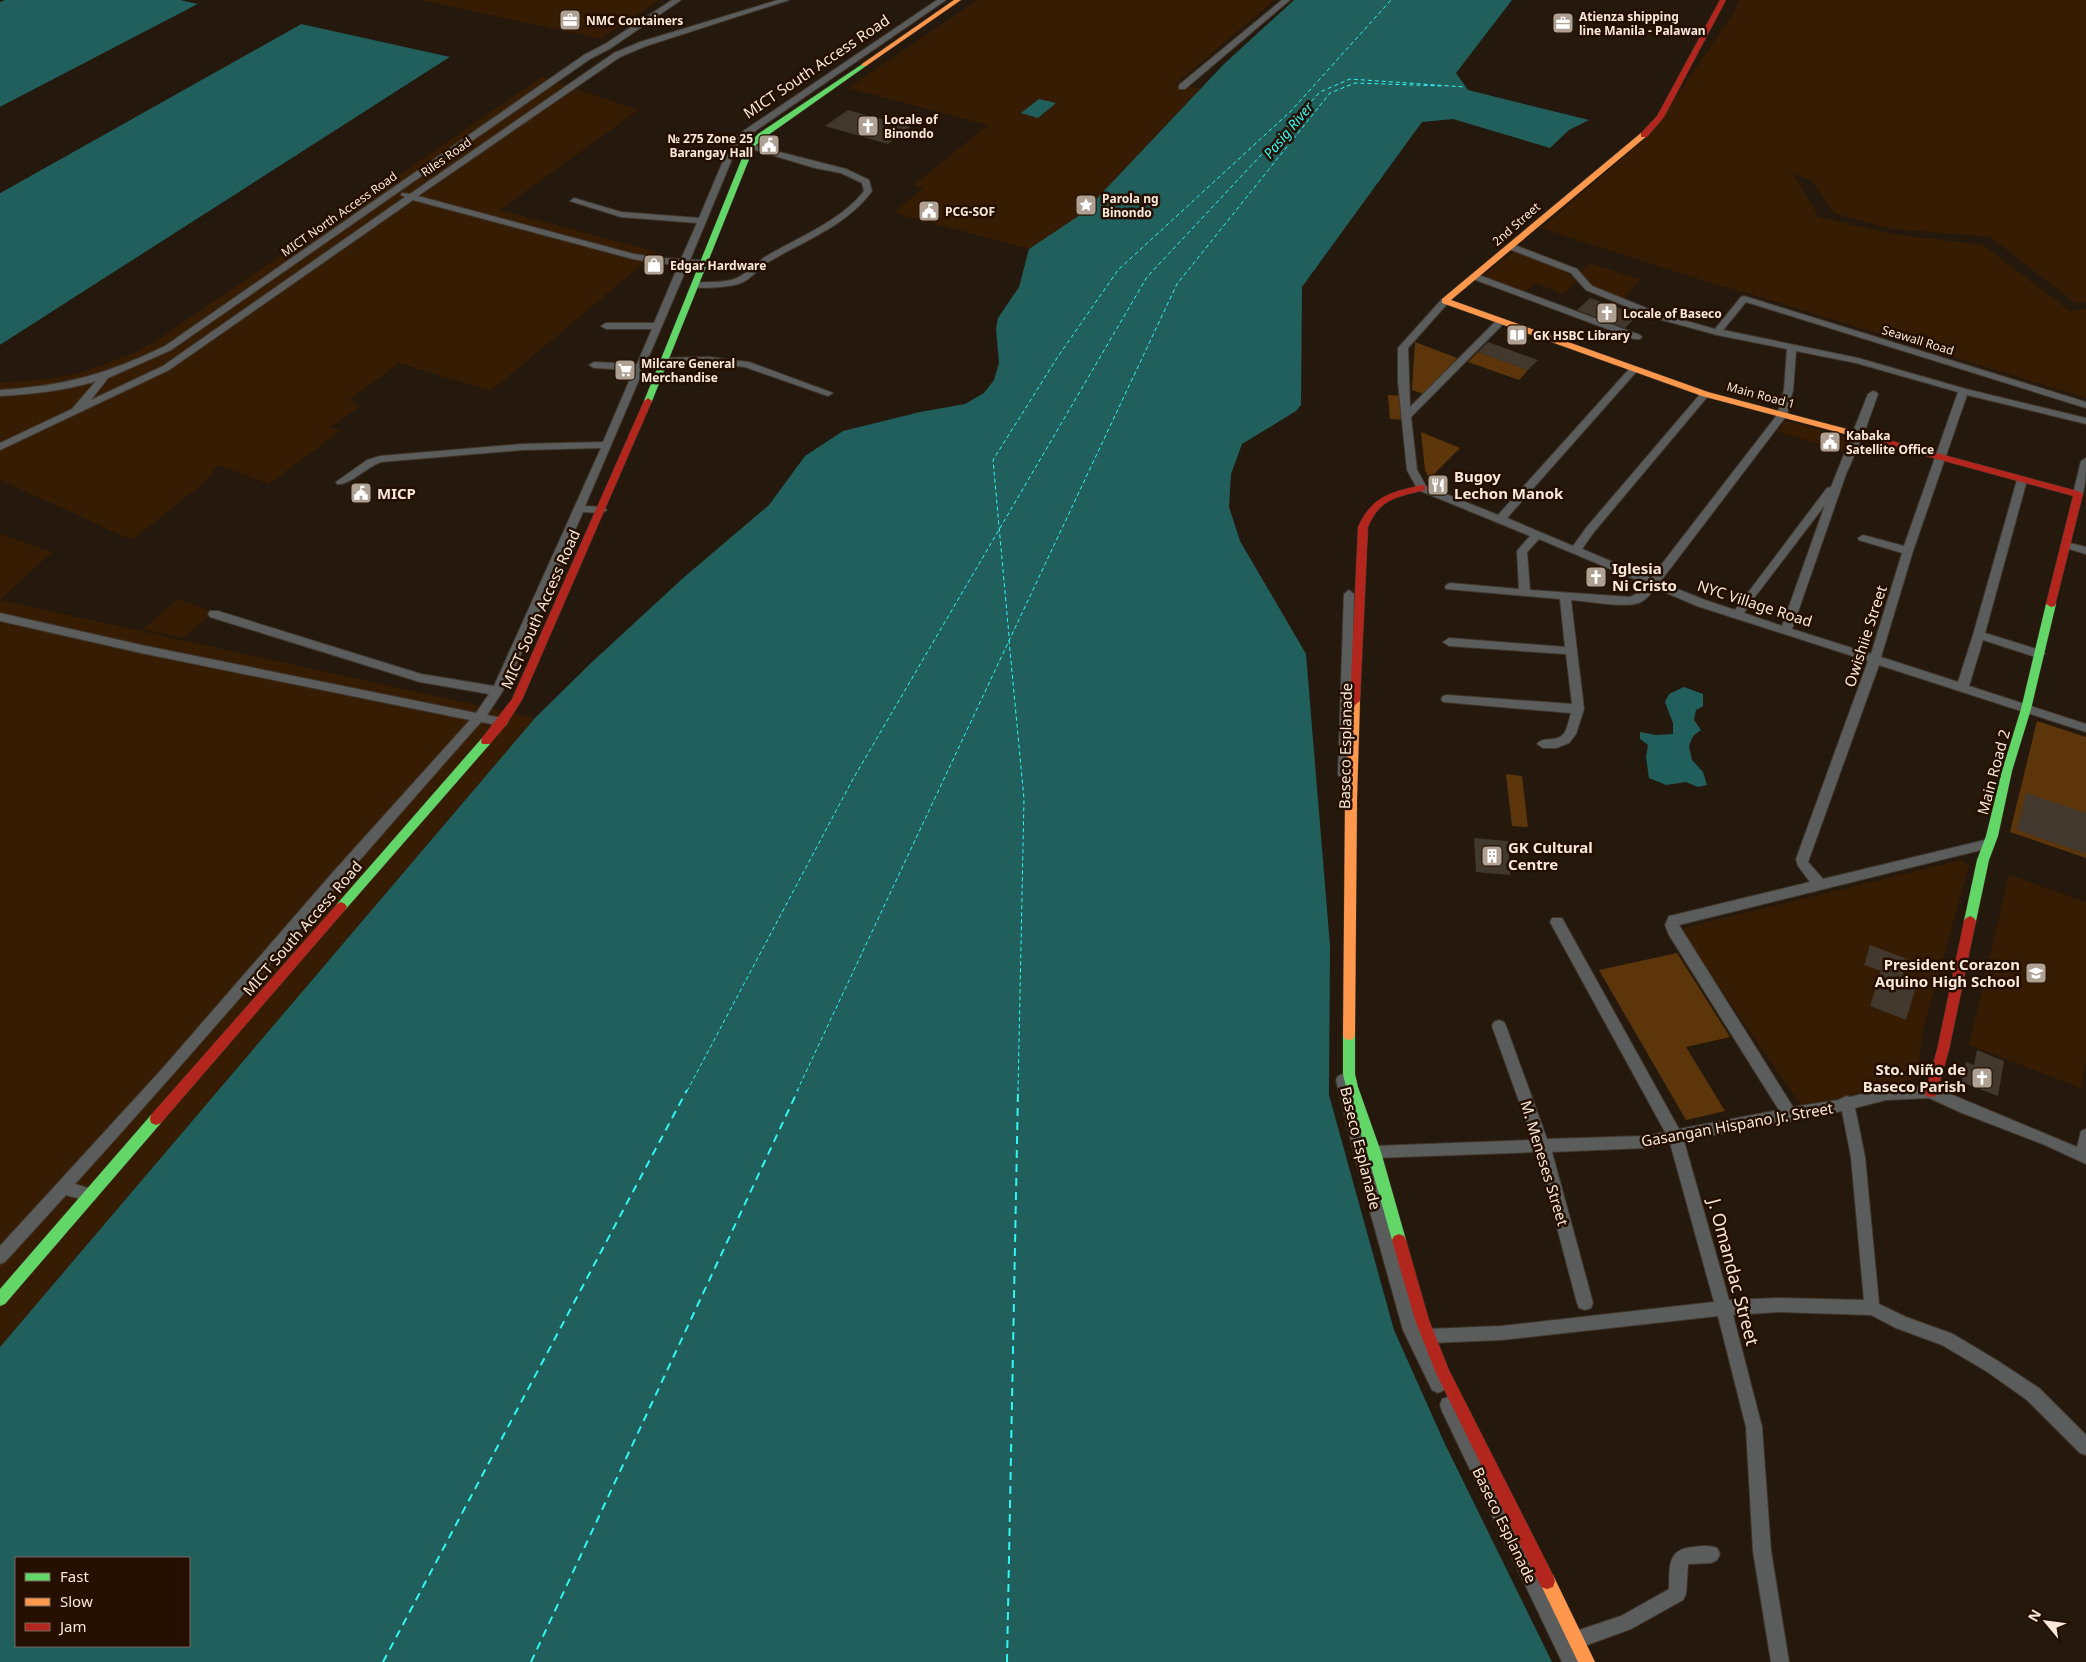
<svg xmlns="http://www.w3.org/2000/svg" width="2086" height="1662" viewBox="0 0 2086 1662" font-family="'Noto Sans',sans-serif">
<rect width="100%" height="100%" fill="#25190d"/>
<g fill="#351c02">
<path d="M421,0H659L601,39Z"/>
<path d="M978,0H1275L1174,85L1201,88L1083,213L1029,249L894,213L923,188L914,185L916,183L988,125L848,88Z"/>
<path d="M1739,0H2086V302L2076,303L1990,237L1892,229L1834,213L1812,181L1793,174L1819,217L1892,234L1983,245L2070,311L2086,309V398L1744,292L1716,285L1541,228L1650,135L1734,12Z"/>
<path d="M542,77L638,110L500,210L657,252L491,391L399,363L349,400L360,406L331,427L340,431L269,484L218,465L205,482L132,540L0,480V383L50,379L79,373L132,354L156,341Z"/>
<path d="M1516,250L1563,270L1577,281L1563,294L1536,283L1523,293L1480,277Z"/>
<path d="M1589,263L1640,279L1623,300L1609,295L1579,276Z"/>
<path d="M1785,421L1818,429L1851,439L1846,452L1778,432Z"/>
<path d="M0,534L52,552L0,600L535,718L0,1347Z"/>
<path d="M178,599L214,612L183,638L143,629Z"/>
<path d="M1960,860L1969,865L1923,1030L1917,1078L1803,1108L1679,929Z"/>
<path d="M2009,875L2086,902V1060L2081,1088L1969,1045Z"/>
</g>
<g fill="#5c360a">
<path d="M1415,342L1457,358L1424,394L1412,390Z"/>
<path d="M1478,352L1528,370L1519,380L1468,362Z"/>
<path d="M1388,395L1407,396L1410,420L1390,419Z"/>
<path d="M1421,432L1460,448L1429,479L1425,470Z"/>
<path d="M2037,721L2086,737V858L2010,832Z"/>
<path d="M1506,774L1522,776L1528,827L1512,826Z"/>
<path d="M1677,953L1730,1037L1686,1047L1725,1111L1686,1120L1599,970Z"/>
</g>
<g fill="#205f5c" fill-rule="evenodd">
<path d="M5,0H180L198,4L0,107V2Z"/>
<path d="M1294,0H1512L1456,73L1468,90L1589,120L1569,130L1550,148L1453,119L1422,122L1302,287L1301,405L1296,411L1242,444L1231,474L1229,507L1240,541L1306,654L1330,946L1329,1095L1394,1330L1444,1442L1552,1662H0V1347L535,718L591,663L682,579L769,505L805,456L843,431L920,412L965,404L984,393L994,380L999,363L996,329L998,318L1019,287L1029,249L1083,213L1224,64ZM16,1558H189V1646H16Z"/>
<path d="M301,24L450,57L0,345V193Z"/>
<path d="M1039,99L1056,103L1038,118L1021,113Z"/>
<path d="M1684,687L1703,694V706L1696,710L1694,720L1701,730L1693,736L1689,746L1692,760L1703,772L1707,785L1698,787L1686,782L1666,785L1649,778L1646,757L1648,745L1640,739V732L1656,735L1673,734V723L1665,702L1669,694Z"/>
</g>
<g fill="#25190d">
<path d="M198,4H201L0,109V107Z"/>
<path d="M297,23L301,24L0,193V190Z"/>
<path d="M450,57H453L220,209L0,348V345Z"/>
</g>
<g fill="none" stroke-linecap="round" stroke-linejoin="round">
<g stroke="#34f6f1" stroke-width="1" stroke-dasharray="4 3" stroke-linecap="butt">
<path d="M1009,636L993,460L1057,358L1118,270L1291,111L1391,0"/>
<path d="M1009,640L1024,799L1018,1091"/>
<path d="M687,1091L853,779L1147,277L1320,92L1350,79L1465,87"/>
<path d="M797,1091L1177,284L1330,93L1355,83L1442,86"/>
</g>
<g stroke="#34f6f1" stroke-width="2" stroke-dasharray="8 6" stroke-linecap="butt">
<path d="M383,1662L687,1090"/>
<path d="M531,1662L798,1090"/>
<path d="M1007,1662L1018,1090"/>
</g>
</g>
<g fill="#42382d">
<path d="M848,110L878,118L911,127L888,144L825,126Z"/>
<path d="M1590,298L1638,315L1625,328L1577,310Z"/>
<path d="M1488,342L1538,360L1528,370L1478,352Z"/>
<path d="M2026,793L2086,813V854L2017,830Z"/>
<path d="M1474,838L1508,841L1510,875L1476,872Z"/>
<path d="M1870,945L1907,959L1901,981L1916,987L1906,1020L1870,1006L1881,971L1864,965Z"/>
<path d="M1977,1050L2004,1061L1998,1096L1961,1082L1966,1062L1974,1065Z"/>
</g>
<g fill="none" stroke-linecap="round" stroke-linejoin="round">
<g stroke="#41362c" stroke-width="2">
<g id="street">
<path d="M672,0H681L611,48L590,59L171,350L108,378L91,400L163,366L405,197L401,195L402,193L410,194L614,53L640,42L778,0H789L646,46L620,57L418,196L634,254L660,258L681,259L697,223L621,217L570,201L574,198L621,212L699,218L729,147L736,136L937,0H946L742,140L737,147L690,260H704L708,263L704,266L688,265L585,506L602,507L607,510L602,513L583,512L514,670L501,694L487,715L506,719L508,722L506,725L502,726L481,722C345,875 213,1032 75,1184L95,1190L97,1195L95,1200L90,1202L66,1195L5,1262L0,1264V1246L162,1069L334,871L470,720L141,653L0,621V613L141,645L476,713L489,694L420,682L210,617L208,614L210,611H218L421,674L494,686L601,448L522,450L381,462C368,466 349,486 337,484L336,482L367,460L380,456L522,444L603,442L634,370L594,368L589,365L594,362L637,364L652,329H606L601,326L606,323H654L679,264H660L633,259L413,200L169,370L0,450V443L72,409L96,381C65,391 32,394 0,396V390C64,386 108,374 165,346L584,55L605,44Z"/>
<path d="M1282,0H1290L1185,89H1179V85Z"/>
<path d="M748,144L846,169L869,180L872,191C847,226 801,242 765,264C757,270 750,280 741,283C731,287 703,289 692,287V283C705,281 725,284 737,278C747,273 756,263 765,257C797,238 841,221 864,191L862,183L841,173L815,168L748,148Z"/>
<path d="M1512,244L1577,269L1592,286L1661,314L1715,329L1741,297L1744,296L2086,402V408L1746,302L1723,330L1858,358L1966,389L2086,418V424L1967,395L1913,551L1881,657L1958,682L1973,635L2017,480L2018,478H2026L2027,480L1985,633L2043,651L2045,654L2039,658L1983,640L1969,686L2086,724V732L1879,665L1808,862L1823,879L1989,839L1993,841L1995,844L1993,847L1679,925L1793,1107L1838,1100L1847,1096L1850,1097L1886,1088L1931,1086L2077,1147L2081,1131L2086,1129V1164L2045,1145L1962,1113L1929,1098L1886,1100L1855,1108L1865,1157L1879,1304L1906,1317L1953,1334L1998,1361L2039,1388L2086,1435V1455L2080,1453L2027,1400L1986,1371L1942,1345L1896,1328L1871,1315L1779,1312L1733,1315L1762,1427L1771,1551L1789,1662H1771L1753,1551L1746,1427L1718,1316L1501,1340L1429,1343L1425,1342L1446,1385L1444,1390L1438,1393L1432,1390L1403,1330L1357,1165L1336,1080L1338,1076L1343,1074L1348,1076L1350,1080L1368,1150L1374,1146L1533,1140L1492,1026L1494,1022L1499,1020L1504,1022L1506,1026L1547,1139L1645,1136L1665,1132L1550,922L1552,918H1562L1679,1129L1779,1110L1669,935L1665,925L1669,916L1674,915L1810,882L1798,866L1796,859L1868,661L1697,606L1655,588C1651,593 1648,598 1641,602C1627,609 1588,601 1571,600L1584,709L1576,734L1569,743L1556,748H1543L1537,744C1544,735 1558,744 1565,732C1568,726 1569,719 1571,713L1443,702L1441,699L1443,696L1447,695L1572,704L1566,654L1449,646L1443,642L1449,638L1565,647L1560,599L1446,589L1445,587L1446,585L1450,583L1519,589L1517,551L1530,536L1418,490L1407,470L1398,382V348L1442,299H1448V303L1408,348L1410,407L1498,319H1504L1506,321L1411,417L1417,470L1426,486L1498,515L1631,367H1637V371L1507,518L1573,546L1586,528L1702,392H1708V396L1594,532L1582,549L1651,578L1777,415L1784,390L1787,349L1717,335L1655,318L1586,290L1571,273L1509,249L1508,247ZM1796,351L1856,363L1958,392L1904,546L1863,535L1858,538L1859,540L1902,553L1871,654L1792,629L1846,474L1863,436L1878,394L1876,392L1873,391L1868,394L1831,487L1827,488L1735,610L1705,600L1660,582L1787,415L1793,390ZM1825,505L1782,626L1744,613L1754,598ZM1539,539L1646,584L1640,592L1630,597L1530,590L1527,552ZM1842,1111L1851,1157L1864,1300L1779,1298L1729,1300L1684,1141ZM1670,1143L1714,1302L1501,1326L1429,1329L1423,1331L1422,1335L1369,1157L1374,1158L1537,1152L1577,1303L1579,1308L1585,1310L1591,1308L1593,1303L1552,1152L1645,1148Z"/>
<path d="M1476,274L1640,335L1642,337L1640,339H1634L1473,279V275Z"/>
<path d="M709,357L749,362L833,393L828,396L825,395L745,367L709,363L664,364L659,361L664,358Z"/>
<path d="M2086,458C2086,471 2086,484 2082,496H2074L2073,494L2081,461Z"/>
<path d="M2066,542L2086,547V554L2062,547L2061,545Z"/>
<path d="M1349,590L1354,594L1350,775L1344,779L1338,775L1344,594Z"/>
<path d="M1448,1397L1454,1399L1568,1637L1570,1634L1576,1631L1621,1616L1669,1589C1670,1568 1666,1549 1693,1547C1702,1546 1709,1545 1717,1548L1720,1554L1717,1560L1711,1563L1688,1564L1686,1594L1683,1600L1631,1629L1576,1649L1574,1648L1580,1662H1562L1442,1411L1440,1405L1442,1399Z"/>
</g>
</g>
<g stroke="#41362c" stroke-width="1">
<g id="fast">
<path d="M864,63L867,65L866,66L764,138L754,147L652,401L651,403H645L644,401L747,146L758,134Z"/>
<path d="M2051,601L2056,604L2031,709L2012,771L1998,836L1989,860L1976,921L1974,924H1966L1964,921L1977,860L1986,836L2002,771L2021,709L2046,604Z"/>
<path d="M486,737L491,741L490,744L345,910H337L335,907L337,904L482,738Z"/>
<path d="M1349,1030L1353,1031L1355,1035V1074L1358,1087L1381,1152L1406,1240L1404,1244L1399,1246L1394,1244L1392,1240L1367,1152L1346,1087L1343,1074V1035L1345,1031Z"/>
<path d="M156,1113L161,1115L162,1119L161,1123L5,1304L0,1306V1289L151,1115Z"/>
</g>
</g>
<g stroke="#41362c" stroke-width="1">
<g id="slow">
<path d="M954,0H961L866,66H862V64Z"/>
<path d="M1641,133L1648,135L1451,300L1708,392L1862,433V437H1856L1702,396L1442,303V299Z"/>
<path d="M1355,697L1360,701L1357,800L1355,1035L1353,1039L1349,1040L1345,1039L1343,1035L1345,800L1350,701Z"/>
<path d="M1547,1573L1553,1575L1595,1662H1578L1539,1581L1541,1575Z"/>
</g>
</g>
<g stroke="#41362c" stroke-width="1">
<g id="jam">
<path d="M1720,0H1726L1664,117L1647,137H1641V133L1657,116Z"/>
<path d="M648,398L652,401L522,700L506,725L490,744H482L481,741L482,738L512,699L644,401Z"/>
<path d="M1859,432L2081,492L2083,494L2055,606L2051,607L2046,604L2073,496L1856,437L1855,435Z"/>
<path d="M1422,485L1425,486V490C1398,497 1380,498 1368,527L1360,701L1355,705L1351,704L1350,701L1358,527C1372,496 1391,492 1422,485Z"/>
<path d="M341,902L345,904L347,907L345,910L161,1123L156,1125L151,1123L150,1119L151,1115L337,904Z"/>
<path d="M1970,916L1974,918L1976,921L1949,1050L1937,1092L1936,1096L1931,1097L1926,1096L1925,1092L1937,1050L1964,921L1966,918Z"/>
<path d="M1399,1234L1404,1236L1406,1240L1429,1320L1449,1370L1553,1575L1555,1581L1553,1587L1547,1589L1541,1587L1436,1373L1415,1320L1392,1240L1394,1236Z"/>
</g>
</g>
<use href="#street" fill="#5a5d5b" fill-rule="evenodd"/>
<use href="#fast" fill="#63d668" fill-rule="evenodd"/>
<use href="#slow" fill="#ff974d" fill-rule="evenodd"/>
<use href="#jam" fill="#b3261e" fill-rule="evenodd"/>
</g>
<defs>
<g id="office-square" transform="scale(1.125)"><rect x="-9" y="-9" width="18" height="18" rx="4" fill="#aea093" stroke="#240f00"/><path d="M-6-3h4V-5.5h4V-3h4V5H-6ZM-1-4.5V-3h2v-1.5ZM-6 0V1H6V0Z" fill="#fff"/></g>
<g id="church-square" transform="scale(1.125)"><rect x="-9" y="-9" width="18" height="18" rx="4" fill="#aea093" stroke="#240f00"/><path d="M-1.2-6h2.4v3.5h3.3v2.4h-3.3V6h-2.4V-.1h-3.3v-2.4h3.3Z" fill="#fff"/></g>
<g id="civic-square" transform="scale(1.125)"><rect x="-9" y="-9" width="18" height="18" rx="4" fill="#aea093" stroke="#240f00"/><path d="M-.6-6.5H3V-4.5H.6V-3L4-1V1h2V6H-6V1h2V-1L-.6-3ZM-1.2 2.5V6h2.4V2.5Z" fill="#fff"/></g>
<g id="sight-square" transform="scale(1.125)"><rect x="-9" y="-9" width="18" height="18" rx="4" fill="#aea093" stroke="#240f00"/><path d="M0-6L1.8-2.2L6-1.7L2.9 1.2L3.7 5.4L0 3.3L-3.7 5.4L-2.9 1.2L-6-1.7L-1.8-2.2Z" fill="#fff"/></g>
<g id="shop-square" transform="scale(1.125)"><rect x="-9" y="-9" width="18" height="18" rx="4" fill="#aea093" stroke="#240f00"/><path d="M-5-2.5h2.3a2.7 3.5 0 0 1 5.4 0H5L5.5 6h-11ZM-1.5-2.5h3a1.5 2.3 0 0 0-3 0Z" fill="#fff"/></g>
<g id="library-square" transform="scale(1.125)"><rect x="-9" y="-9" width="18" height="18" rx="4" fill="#aea093" stroke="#240f00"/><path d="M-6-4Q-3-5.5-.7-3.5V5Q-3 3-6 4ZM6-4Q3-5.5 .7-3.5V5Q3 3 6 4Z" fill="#fff"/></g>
<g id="supermarket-square" transform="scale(1.125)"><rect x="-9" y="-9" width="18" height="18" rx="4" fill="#aea093" stroke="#240f00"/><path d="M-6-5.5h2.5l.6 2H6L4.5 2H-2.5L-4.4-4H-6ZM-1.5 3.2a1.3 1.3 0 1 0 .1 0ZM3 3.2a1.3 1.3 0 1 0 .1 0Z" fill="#fff"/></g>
<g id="restaurant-square" transform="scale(1.125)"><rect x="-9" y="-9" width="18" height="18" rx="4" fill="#aea093" stroke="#240f00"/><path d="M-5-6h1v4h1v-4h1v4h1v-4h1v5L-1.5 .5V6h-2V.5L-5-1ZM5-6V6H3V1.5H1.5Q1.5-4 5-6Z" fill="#fff"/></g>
<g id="building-square" transform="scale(1.125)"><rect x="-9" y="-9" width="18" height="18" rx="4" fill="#aea093" stroke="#240f00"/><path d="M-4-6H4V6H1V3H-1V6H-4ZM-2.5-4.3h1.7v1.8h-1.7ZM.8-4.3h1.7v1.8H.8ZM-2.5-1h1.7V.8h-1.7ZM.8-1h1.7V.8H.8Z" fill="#fff"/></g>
<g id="school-square" transform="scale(1.125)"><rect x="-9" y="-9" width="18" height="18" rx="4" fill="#aea093" stroke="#240f00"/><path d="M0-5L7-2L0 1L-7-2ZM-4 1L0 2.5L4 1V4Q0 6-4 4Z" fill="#fff"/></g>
</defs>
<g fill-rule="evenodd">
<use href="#office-square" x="570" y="20"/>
<use href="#office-square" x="1563" y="23"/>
<use href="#church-square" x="868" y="126"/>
<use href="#civic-square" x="769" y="145"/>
<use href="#sight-square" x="1086" y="205"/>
<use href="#civic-square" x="929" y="211"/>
<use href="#shop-square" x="654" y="265"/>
<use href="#church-square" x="1607" y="313"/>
<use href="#library-square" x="1517" y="335"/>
<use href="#supermarket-square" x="625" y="370"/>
<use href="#civic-square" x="1830" y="442"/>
<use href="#restaurant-square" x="1438" y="485"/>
<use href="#civic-square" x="361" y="493"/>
<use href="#church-square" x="1596" y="577"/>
<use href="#building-square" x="1492" y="856"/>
<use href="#school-square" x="2036" y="973"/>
<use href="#church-square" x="1982" y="1078"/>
</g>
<g text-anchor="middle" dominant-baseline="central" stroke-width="5" stroke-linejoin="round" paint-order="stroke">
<g font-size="12" font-weight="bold" fill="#f8e8db" stroke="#240f00" text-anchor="start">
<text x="1579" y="16">Atienza shipping<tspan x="1579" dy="14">line Manila - Palawan</tspan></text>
<text x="586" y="20">NMC Containers</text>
<text x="884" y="119">Locale of<tspan x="884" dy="14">Binondo</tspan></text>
<text x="753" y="138" text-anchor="end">№ 275 Zone 25<tspan x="753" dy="14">Barangay Hall</tspan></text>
<text x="1102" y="198">Parola ng<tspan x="1102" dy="14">Binondo</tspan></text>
<text x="945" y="211">PCG-SOF</text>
<text x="670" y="265">Edgar Hardware</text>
<text x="1623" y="313">Locale of Baseco</text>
<text x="1533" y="335">GK HSBC Library</text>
<text x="641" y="363">Milcare General<tspan x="641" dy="14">Merchandise</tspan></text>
<text x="1846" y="435">Kabaka<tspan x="1846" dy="14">Satellite Office</tspan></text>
</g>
<g font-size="12" fill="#f8e8db" stroke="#240f00">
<text transform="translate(446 157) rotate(-35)">Riles Road</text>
<text transform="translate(339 214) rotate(-35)">MICT North Access Road</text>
<text transform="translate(1516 224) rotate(-41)">2nd Street</text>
<text transform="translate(1918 340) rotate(17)">Seawall Road</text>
<text transform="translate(1761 395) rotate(15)">Main Road 1</text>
</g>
<g font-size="14" font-style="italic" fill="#34f6f1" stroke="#240f00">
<text transform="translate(1288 130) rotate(-50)">Pasig River</text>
</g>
<g font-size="15" fill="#f8e8db" stroke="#240f00">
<text transform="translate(816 66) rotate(-34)">MICT South Access Road</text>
<text transform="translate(1755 603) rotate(18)">NYC Village Road</text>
<text transform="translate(540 609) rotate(-66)">MICT South Access Road</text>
<text transform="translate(1865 636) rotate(-72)">Owishiie Street</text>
<text transform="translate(1345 746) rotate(-89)">Baseco Esplanade</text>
<text transform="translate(1993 772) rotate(-75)">Main Road 2</text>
<text transform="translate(302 928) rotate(-49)">MICT South Access Road</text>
<text transform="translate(1737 1124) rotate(-10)">Gasangan Hispano Jr. Street</text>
<text transform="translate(1361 1148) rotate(76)">Baseco Esplanade</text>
<text transform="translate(1545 1163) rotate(73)">M. Meneses Street</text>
<text transform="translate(1505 1525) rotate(64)">Baseco Esplanade</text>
</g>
<g font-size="15" font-weight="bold" fill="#f8e8db" stroke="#240f00" text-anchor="start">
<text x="1454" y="476">Bugoy<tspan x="1454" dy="17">Lechon Manok</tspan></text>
<text x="377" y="493">MICP</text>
<text x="1612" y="568">Iglesia<tspan x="1612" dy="17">Ni Cristo</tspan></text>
<text x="1508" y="847">GK Cultural<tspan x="1508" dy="17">Centre</tspan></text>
<text x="2020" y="964" text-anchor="end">President Corazon<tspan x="2020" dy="17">Aquino High School</tspan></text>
<text x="1966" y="1069" text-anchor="end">Sto. Niño de<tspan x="1966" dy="17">Baseco Parish</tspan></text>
</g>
<g font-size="18" fill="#f8e8db" stroke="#240f00">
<text transform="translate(1734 1272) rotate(75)">J. Omandac Street</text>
</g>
</g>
<rect x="15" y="1557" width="175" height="90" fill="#240f00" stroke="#796658"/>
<rect x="25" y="1573" width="25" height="8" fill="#63d668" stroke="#796658"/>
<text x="60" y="1582" font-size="15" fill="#f8e8db">Fast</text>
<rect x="25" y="1598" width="25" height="8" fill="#ff974d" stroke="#796658"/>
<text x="60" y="1607" font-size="15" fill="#f8e8db">Slow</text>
<rect x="25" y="1623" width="25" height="8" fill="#b3261e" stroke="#796658"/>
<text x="60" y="1632" font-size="15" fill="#f8e8db">Jam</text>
<g transform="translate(2046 1622) rotate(299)" stroke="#240f00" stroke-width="4" paint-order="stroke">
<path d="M0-4L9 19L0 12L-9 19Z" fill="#f8e8db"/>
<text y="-8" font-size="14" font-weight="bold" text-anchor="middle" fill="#f8e8db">N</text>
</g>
</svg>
